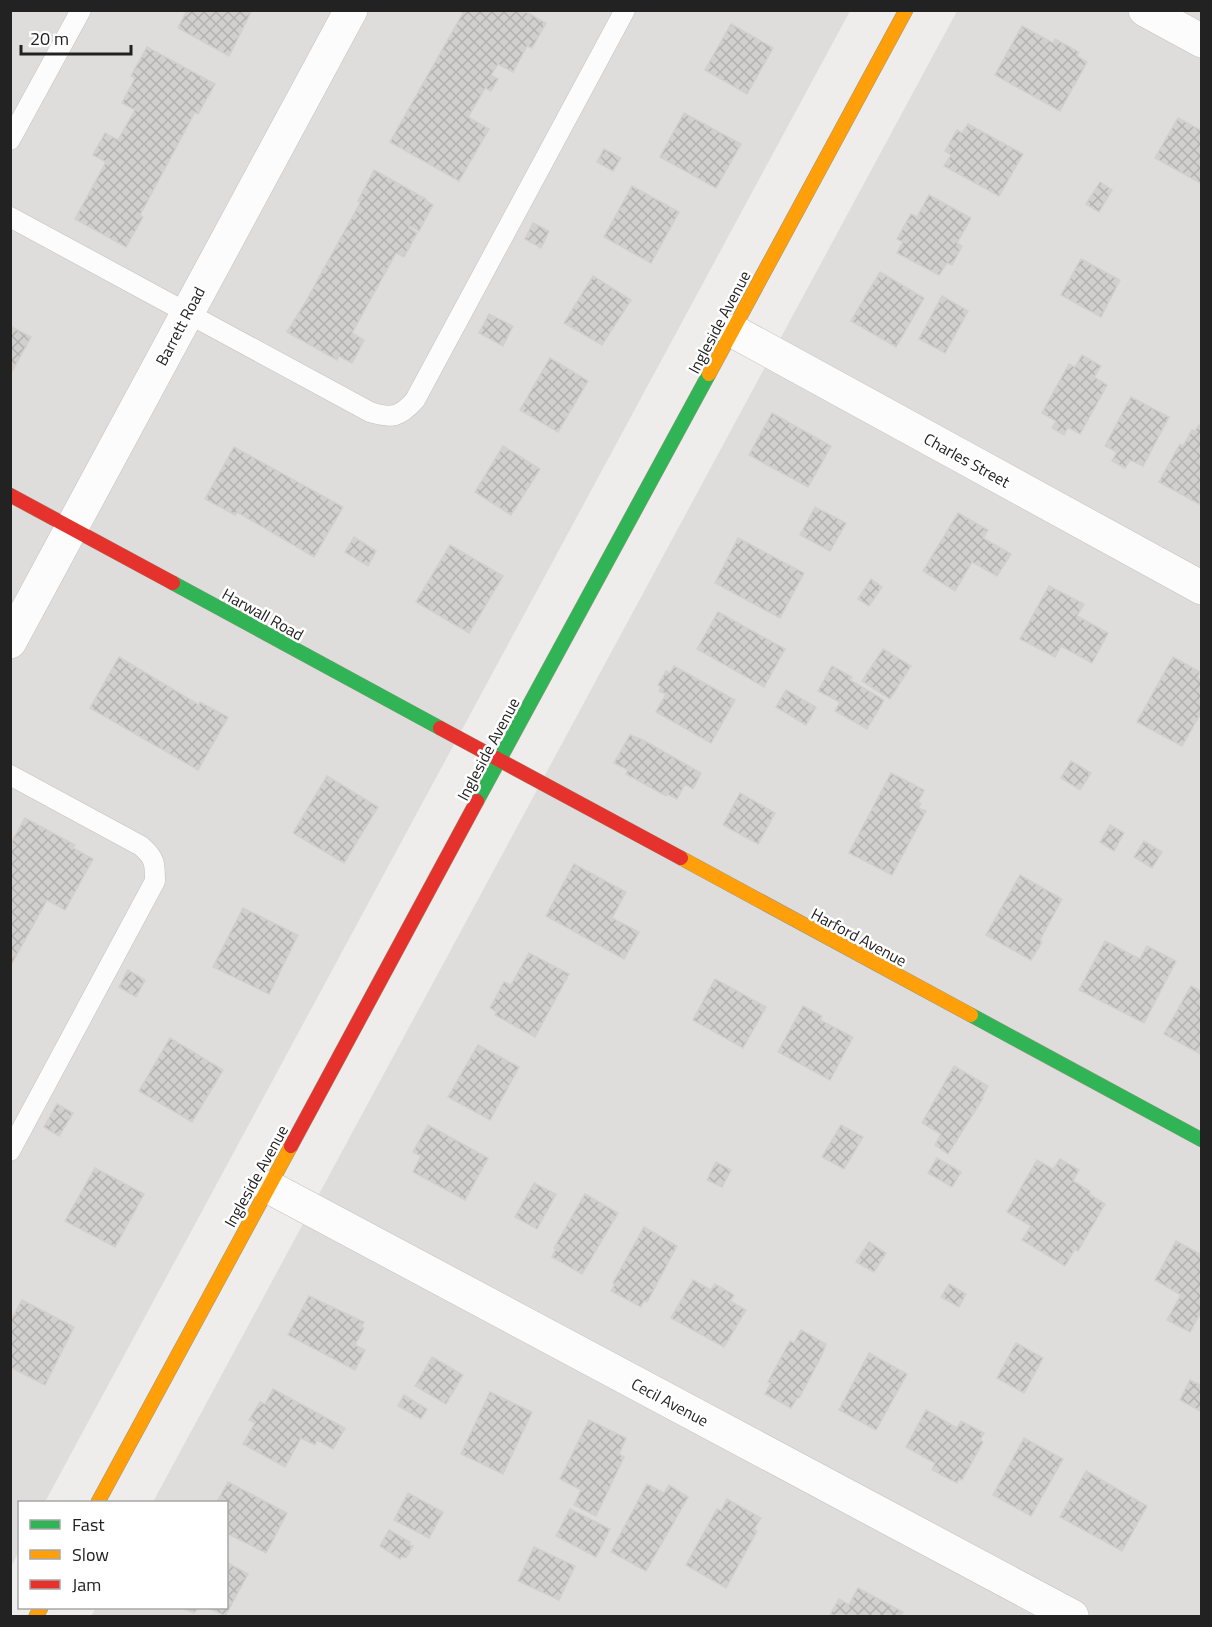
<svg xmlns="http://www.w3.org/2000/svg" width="1212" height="1627" viewBox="0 0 1212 1627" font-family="'Titillium Web',sans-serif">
<defs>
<pattern id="building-cross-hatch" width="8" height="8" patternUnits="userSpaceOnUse" patternTransform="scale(1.5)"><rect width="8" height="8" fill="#d2d0ce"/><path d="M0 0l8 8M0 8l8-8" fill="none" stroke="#b4b2b1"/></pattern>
</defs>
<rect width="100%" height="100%" fill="#efedeb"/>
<g fill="#dfdddc">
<path d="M11,11H850L45,1502H20L19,1551L11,1567Z"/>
<path d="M957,11H1201V1616H91L96,1608H226V1502H153Z"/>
</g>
<g fill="url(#building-cross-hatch)" stroke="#d3cfcc" stroke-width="1.5">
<path d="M187,10H252L229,56L178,28Z"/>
<path d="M461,10H527L526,12L546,23L532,48L527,46L513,72L498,64L491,75L498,79L491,91L485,88L468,117L489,129L459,181L390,142L463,13Z"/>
<path d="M731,24L773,48L747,94L705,70Z"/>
<path d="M1022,26L1053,43L1055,39L1079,52L1077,56L1087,62L1060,111L995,75Z"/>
<path d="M147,47L215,84L198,114L195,112L140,215L143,217L126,247L75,219L106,162L93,155L105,133L118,140L135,110L122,103L135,78L131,76Z"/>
<path d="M684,113L741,144L716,188L660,157Z"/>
<path d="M1178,118L1202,131V184L1155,158Z"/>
<path d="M968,124L1023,154L999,196L944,166L951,155L945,151L957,130L962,133Z"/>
<path d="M604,149L621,158L613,171L597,162Z"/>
<path d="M374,170L426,199L425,200L433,205L419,231L410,226L409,228L417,233L404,257L396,253L352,333L364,340L352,363L339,356L337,360L287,332L305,303L360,203L358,201Z"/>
<path d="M1100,182L1112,190L1099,212L1086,204Z"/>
<path d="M632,186L679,212L651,263L604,237Z"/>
<path d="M929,195L971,218L957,243L962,246L952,265L947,263L939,275L897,253L903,242L897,239L911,214L917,217Z"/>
<path d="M533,223L549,231L541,248L525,239Z"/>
<path d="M1081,259L1120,280L1101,317L1061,295Z"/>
<path d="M880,272L924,298L896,347L851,321Z"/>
<path d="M593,276L631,300L602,345L564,323Z"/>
<path d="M942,296L968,311L945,353L919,339Z"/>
<path d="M489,314L513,326L503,346L479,333Z"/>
<path d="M10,326L31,337L10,375Z"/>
<path d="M1082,355L1101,366L1094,377L1107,385L1080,434L1068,427L1064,435L1052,428L1056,421L1042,413L1069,364L1075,367Z"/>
<path d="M550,358L588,381L558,432L520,410Z"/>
<path d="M1131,397L1169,417L1143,466L1130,460L1125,468L1112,461L1117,452L1105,446Z"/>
<path d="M772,413L831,446L808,487L749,455Z"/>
<path d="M1199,425L1202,426V500L1199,504L1159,482L1180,444L1183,446L1192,430L1195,431Z"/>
<path d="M503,446L540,469L511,515L475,492Z"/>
<path d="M234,447L343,507L314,557L237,512L235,515L205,499Z"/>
<path d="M815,507L846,523L830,551L800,535Z"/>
<path d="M958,513L988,530L983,538L1011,554L997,576L972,562L955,591L923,571Z"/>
<path d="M354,537L376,551L368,566L345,552Z"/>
<path d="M738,538L804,573L780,618L715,583Z"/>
<path d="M450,545L503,576L469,633L416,602Z"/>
<path d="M871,579L882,587L869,606L858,599Z"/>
<path d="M1049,586L1084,604L1077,616L1108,633L1092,663L1061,646L1055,657L1020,639Z"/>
<path d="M718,612L785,649L764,687L697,649Z"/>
<path d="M883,649L911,666L890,699L862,681Z"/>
<path d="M119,657L199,705L200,702L228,717L198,770L90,708Z"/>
<path d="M1173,657L1200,672L1197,678L1202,680V711L1182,746L1137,722Z"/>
<path d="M674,666L735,700L711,743L656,712L666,694L659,691L661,687L658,685L666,671L670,673Z"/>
<path d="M832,666L852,677L850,680L884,700L867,729L835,711L840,702L818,691Z"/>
<path d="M786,690L816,707L806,725L776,707Z"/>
<path d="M630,735L643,740L701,773L693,789L685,784L677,799L667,794L666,796L626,774L628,770L614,763Z"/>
<path d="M1071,761L1091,773L1080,790L1061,778Z"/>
<path d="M891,773L924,790L918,802L921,804L918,808L926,811L892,875L849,853Z"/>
<path d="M327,776L378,807L344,863L293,833Z"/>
<path d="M740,793L775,813L758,844L723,825Z"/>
<path d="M25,818L75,845L73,848L93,859L65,910L47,900L10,967V845Z"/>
<path d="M1110,825L1124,833L1114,851L1100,842Z"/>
<path d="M1144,841L1162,852L1152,868L1134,857Z"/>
<path d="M574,864L626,892L612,918L639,932L624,959L546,916Z"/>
<path d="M1020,875L1062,899L1040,940L1042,942L1031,960L986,935Z"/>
<path d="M243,908L298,935L269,994L213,967Z"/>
<path d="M1105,941L1140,959L1147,946L1176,961L1144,1023L1079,990Z"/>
<path d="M529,953L569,974L535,1037L495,1015L497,1012L490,1008L504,982L511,985Z"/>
<path d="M128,970L145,980L136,997L119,987Z"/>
<path d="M715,979L766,1007L743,1048L693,1020Z"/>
<path d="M1191,986L1202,992V1055L1164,1034Z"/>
<path d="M803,1006L822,1016L820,1020L853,1037L830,1080L778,1052Z"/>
<path d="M170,1038L223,1070L192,1122L139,1091Z"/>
<path d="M478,1045L519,1067L490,1120L448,1097Z"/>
<path d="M954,1066L988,1086L982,1097L983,1098L948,1154L935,1145L941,1134L922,1123Z"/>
<path d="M57,1104L73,1113L59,1136L44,1127Z"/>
<path d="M428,1125L488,1158L465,1200L413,1172L421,1156L413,1152Z"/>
<path d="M841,1125L863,1137L844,1169L822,1157Z"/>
<path d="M937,1158L961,1172L952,1187L928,1173Z"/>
<path d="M1060,1159L1079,1170L1073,1181L1090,1191L1089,1194L1105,1204L1078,1251L1075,1249L1065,1266L1022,1240L1031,1226L1007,1212L1037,1160L1053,1169Z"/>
<path d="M716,1162L731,1170L722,1187L707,1180Z"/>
<path d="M95,1168L144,1194L115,1247L65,1221Z"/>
<path d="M534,1183L556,1194L537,1229L515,1217Z"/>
<path d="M585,1194L618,1213L582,1274L552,1257L556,1249L554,1248Z"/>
<path d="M644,1227L677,1246L647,1302L644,1301L641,1307L611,1291L615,1284L613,1283Z"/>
<path d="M1176,1241L1202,1255V1310L1190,1332L1167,1320L1181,1295L1155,1280Z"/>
<path d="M869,1242L886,1253L874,1272L856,1262Z"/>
<path d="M693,1280L711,1290L715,1284L734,1295L730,1301L746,1310L724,1347L671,1318Z"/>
<path d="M949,1284L966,1294L959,1307L941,1297Z"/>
<path d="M309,1296L364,1322L361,1327L364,1328L355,1345L365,1350L355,1370L288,1335Z"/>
<path d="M22,1300L74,1327L45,1385L10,1367V1322Z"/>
<path d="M801,1330L826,1344L821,1357L799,1398H797L791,1408L765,1394L771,1383L768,1382L790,1341L794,1343Z"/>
<path d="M1016,1343L1043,1358L1024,1393L997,1378Z"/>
<path d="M869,1353L907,1374L876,1430L839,1410Z"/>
<path d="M432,1357L463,1375L446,1404L415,1386Z"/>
<path d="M1190,1380L1202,1386V1412L1180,1400Z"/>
<path d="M273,1389L345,1428L333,1449L317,1440L315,1445L301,1438L285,1467L243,1444L255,1423L249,1420L260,1402L265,1404Z"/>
<path d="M490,1392L532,1412L503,1474L461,1454Z"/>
<path d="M404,1395L427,1409L421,1419L398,1406Z"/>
<path d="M926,1410L957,1428L961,1421L984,1433L980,1440L983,1442L962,1480L959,1478L957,1483L932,1470L935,1463L906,1447Z"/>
<path d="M589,1420L626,1438L619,1454L624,1457L596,1516L574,1505L581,1490L560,1479Z"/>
<path d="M1024,1438L1063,1459L1031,1516L993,1495Z"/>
<path d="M1086,1471L1147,1506L1122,1551L1060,1517Z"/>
<path d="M228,1482L287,1513L266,1553L226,1533V1502H217Z"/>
<path d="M647,1484L664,1493L669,1485L688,1497L646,1571L611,1552Z"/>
<path d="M408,1493L443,1512L429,1538L394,1520Z"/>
<path d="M727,1499L761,1518L754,1529L757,1531L726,1588L686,1565L717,1509L721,1511Z"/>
<path d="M570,1509L610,1529L596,1557L556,1536Z"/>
<path d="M389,1530L410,1542L409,1545L413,1546L406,1558L402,1556L400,1559L380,1546Z"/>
<path d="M534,1547L575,1566L559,1600L518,1581Z"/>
<path d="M226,1562L248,1574L225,1616L209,1608H226Z"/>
<path d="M858,1588L903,1612L901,1616L830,1615L839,1599L849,1605Z"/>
<path d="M183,1608H198L194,1613Z"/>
</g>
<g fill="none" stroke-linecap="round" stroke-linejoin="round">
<g stroke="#c3c2c1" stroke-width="21">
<g id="lane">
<path d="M10,140L81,10"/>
<path d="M10,217L370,412C392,419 400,417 415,400L625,10"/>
<path d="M10,775L141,846C155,858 155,863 155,881L10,1151"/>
</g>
</g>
<g stroke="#c3c2c1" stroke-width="34">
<g id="street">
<path d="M1145,10L1202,41"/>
<path d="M733,331L1202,588"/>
<path d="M10,642L351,10"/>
<path d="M269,1187L1072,1616"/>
</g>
</g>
<g stroke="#9a9783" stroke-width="15">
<g id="fast">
<path d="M173,583L440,728"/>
<path d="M477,801L709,374"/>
<path d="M971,1015L1202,1140"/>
</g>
</g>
<g stroke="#9a9783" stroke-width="15">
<g id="slow">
<path d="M709,374L906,10"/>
<path d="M681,858L971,1015"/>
<path d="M98,1502L291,1146"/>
<path d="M36,1616L41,1608"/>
</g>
</g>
<g stroke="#9a9783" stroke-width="15">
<g id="jam">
<path d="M10,495L173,583"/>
<path d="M440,728L681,858"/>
<path d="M291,1146L477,801"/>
</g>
</g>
<use href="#lane" stroke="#fdfcfc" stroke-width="20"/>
<use href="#street" stroke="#fdfcfc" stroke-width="33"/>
<use href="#fast" stroke="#30b455" stroke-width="14"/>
<use href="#slow" stroke="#ff9f0a" stroke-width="14"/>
<use href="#jam" stroke="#e5322d" stroke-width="14"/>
</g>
<g text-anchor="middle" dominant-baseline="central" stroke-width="5" stroke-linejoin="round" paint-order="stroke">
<g font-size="16" fill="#222" stroke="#fff">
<text transform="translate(719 322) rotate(-62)">Ingleside Avenue</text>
<text transform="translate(180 326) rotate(-62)">Barrett Road</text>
<text transform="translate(967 460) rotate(29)">Charles Street</text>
<text transform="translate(263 614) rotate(29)">Harwall Road</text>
<text transform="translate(488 749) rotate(-62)">Ingleside Avenue</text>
<text transform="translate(859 937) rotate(28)">Harford Avenue</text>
<text transform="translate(256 1176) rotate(-61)">Ingleside Avenue</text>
<text transform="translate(670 1402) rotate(28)">Cecil Avenue</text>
</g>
</g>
<rect width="1212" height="1627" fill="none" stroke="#222222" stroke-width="24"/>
<rect x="18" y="1501" width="210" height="108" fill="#ffffff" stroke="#a7a7a7" stroke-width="1.5"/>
<rect x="30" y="1520" width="30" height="9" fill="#30b455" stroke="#a7a7a7" stroke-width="1.5"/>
<text x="72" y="1531" font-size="18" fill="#222222">Fast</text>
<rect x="30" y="1550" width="30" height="9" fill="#ff9f0a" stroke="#a7a7a7" stroke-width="1.5"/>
<text x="72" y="1561" font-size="18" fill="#222222">Slow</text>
<rect x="30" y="1580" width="30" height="9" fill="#e5322d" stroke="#a7a7a7" stroke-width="1.5"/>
<text x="72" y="1591" font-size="18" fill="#222222">Jam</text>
<path d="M21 45v9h110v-9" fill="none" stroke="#222222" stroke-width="3"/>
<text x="30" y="45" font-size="18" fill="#222222" stroke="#ffffff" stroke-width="4.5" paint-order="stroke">20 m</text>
</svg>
